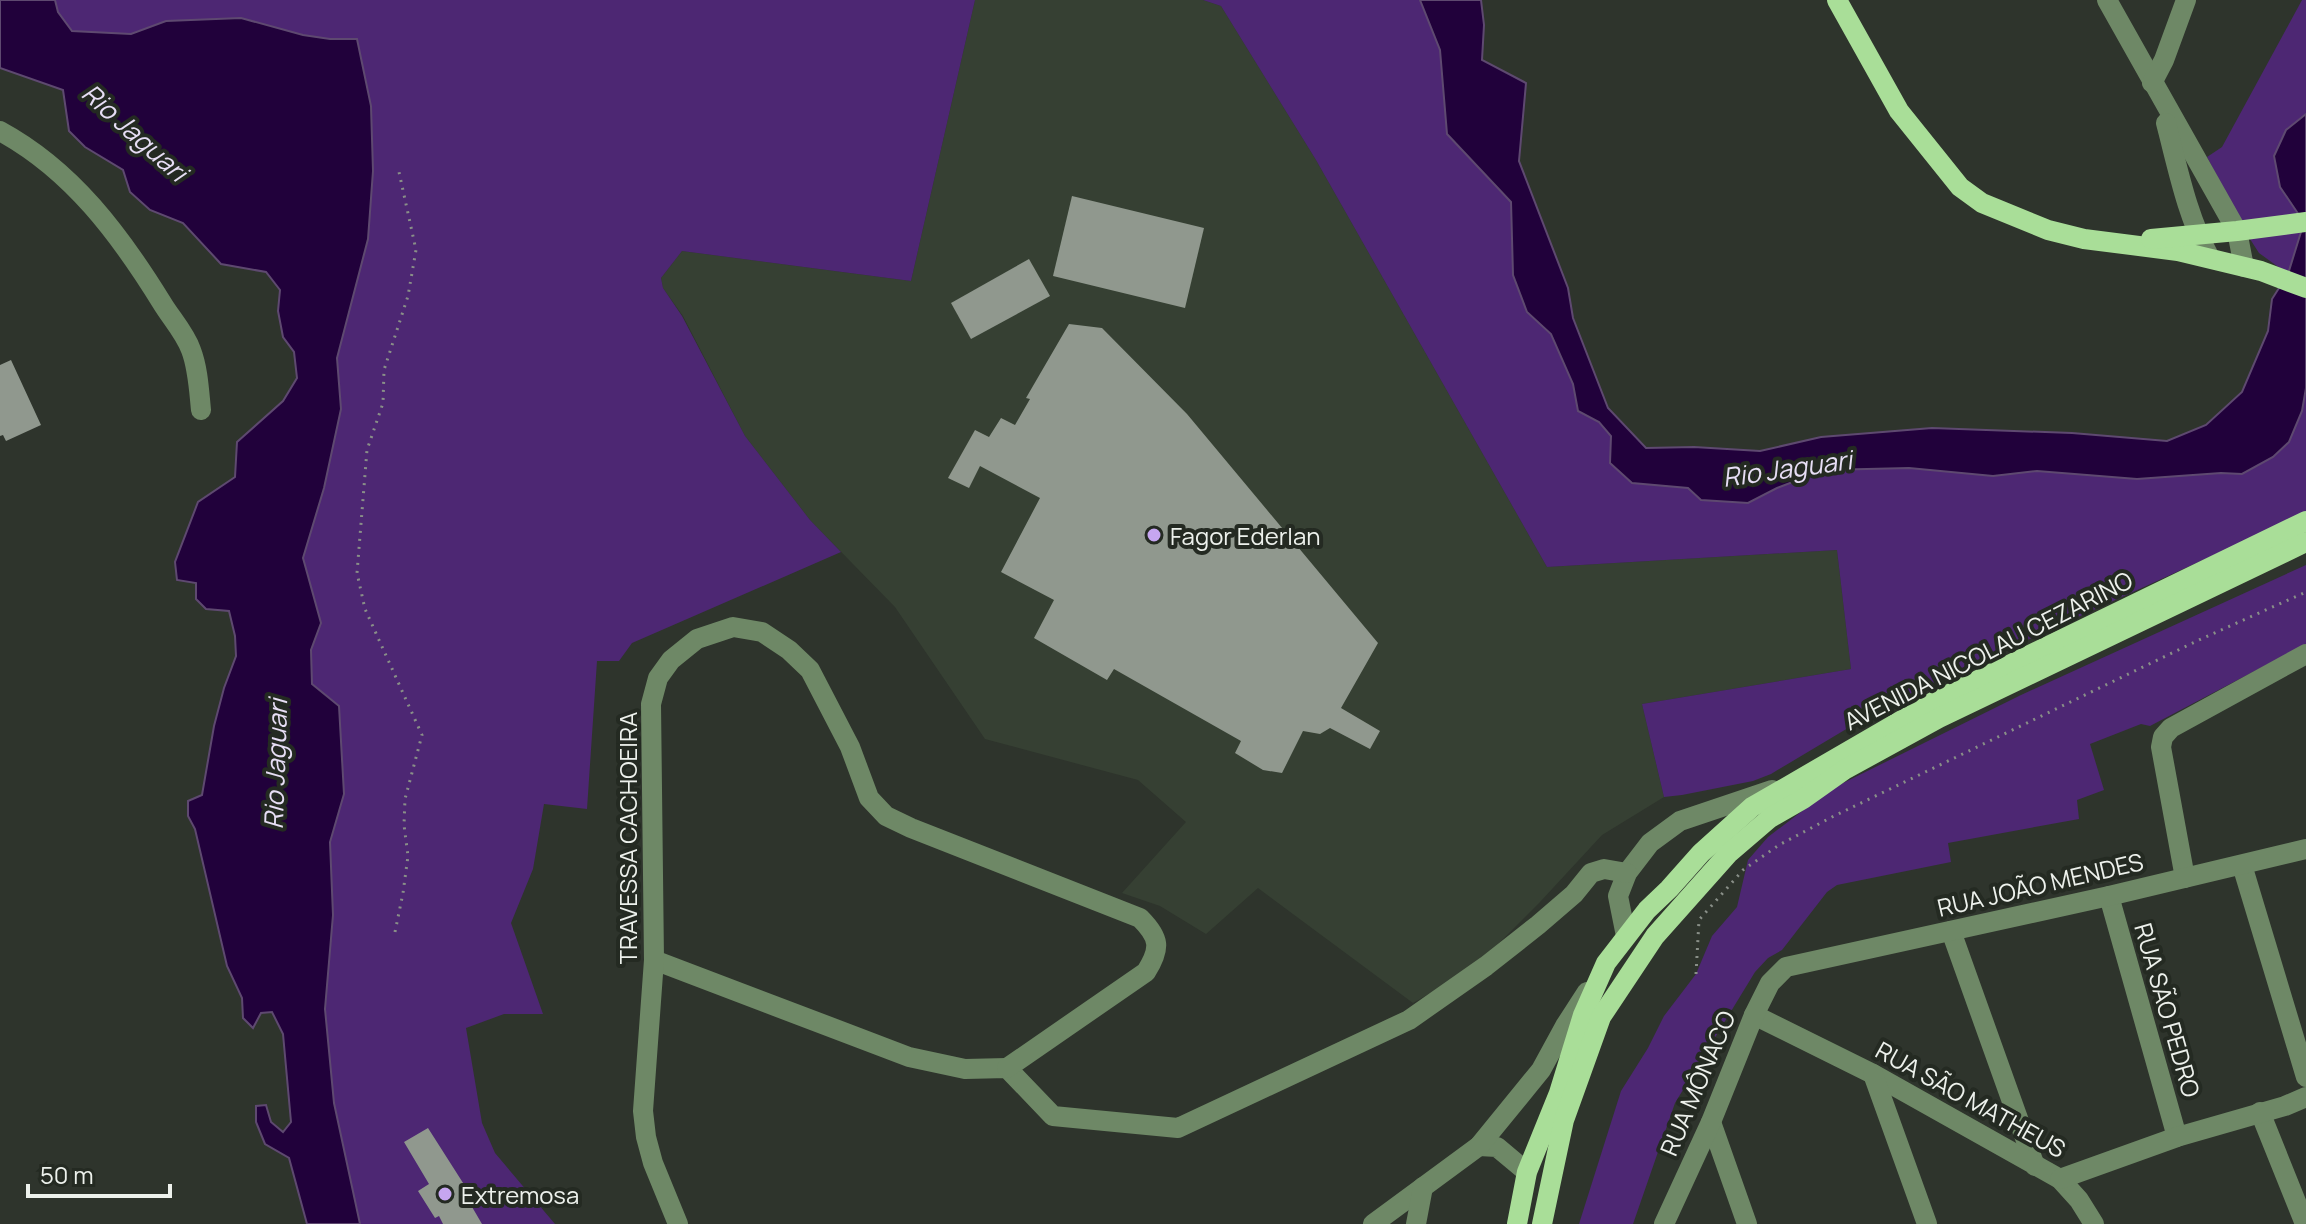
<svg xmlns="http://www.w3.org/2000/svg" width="2306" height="1224" viewBox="0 0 2306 1224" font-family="Manrope,sans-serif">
<rect width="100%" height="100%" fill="#2e342c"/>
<path fill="#364033" d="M975,0H1203L1221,6L1316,160L1547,567L1837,550L1851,669L1642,704L1664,797L1602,835L1540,902L1487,955L1448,983L1413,1003L1258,888L1206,934L1160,906L1122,893L1186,822L1138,780L985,739L895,607L810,520L745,436L683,316L663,288L661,278L682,251L911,281Z"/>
<g fill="#4d2773">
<path d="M55,0H975L911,281L682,251L661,278L663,288L682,316L745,436L810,520L841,552L632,643L619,661H597L587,809L544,804L533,869L511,923L543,1014H504L466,1028L482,1123L495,1153L555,1224H360L334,1103L325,1009L333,915L330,842L344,794L339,706L312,684L311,650L321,622L303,558L324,488L341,409L337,358L368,239L373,171L371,106L357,39H330L297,34L236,18L166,21L131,34L71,31L58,12Z"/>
<path d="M1203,0H1420L1440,50L1447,134L1511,202L1513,275L1527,312L1551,334L1573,384L1578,411L1599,422L1611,436L1610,463L1632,483L1688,488L1748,503L1777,488L1824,470L1909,468L1993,476L2037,471L2137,479L2221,473L2242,474L2302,411L2306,388V513L1931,684L1848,728L1771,774L1753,781L1682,795L1664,797L1642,704L1851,669L1837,550L1547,567L1316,160L1221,6Z"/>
<path d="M2302,0H2306V114L2286,130L2280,187L2299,215L2301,232L2288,274L2259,253L2250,239L2207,157L2222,147Z"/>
<path d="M2306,565V644L2150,726L2141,724L2090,744L2104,790L2077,800L2079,819L1948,843L1951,862L1837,885L1827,892L1782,950L1768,958L1755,972L1675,1103L1633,1224H1579L1621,1091L1648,1048L1664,1016L1696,974L1712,936L1737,907L1748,860L1768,837L1831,789L2021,695Z"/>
</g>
<g fill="#21013b" stroke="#5e4970" stroke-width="2">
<path d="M0,0H55L58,12L72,31L131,34L166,21L241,18L303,35L330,39H357L371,106L373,171L368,239L337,358L341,409L324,488L303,558L321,623L311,650L312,684L339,706L344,794L330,842L333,915L325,1009L334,1103L360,1224H307L289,1158L265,1144L256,1122V1106L266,1105L271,1122L283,1132L291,1122L283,1034L272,1012L261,1013L253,1028L243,1018L242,998L227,966L195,829L188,816V801L202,795L214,726L224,688L236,656L235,636L229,611L206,609L196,599V583L177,580L175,562L198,502L235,477L237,442L283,401L297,378L294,352L283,337L278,311L280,290L266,272L221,264L183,223L150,210L130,192L123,170L85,147L69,131L63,90L0,68Z"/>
<path d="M1420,0H1481L1484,25L1482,60L1526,83L1519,161L1568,288L1573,318L1608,408L1646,448L1694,447L1760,451L1821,437L1932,428L2072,433L2167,441L2206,425L2242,392L2268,331L2272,299L2288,274L2301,232L2299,215L2280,187L2274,156L2286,130L2306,114V388L2302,411L2289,442L2273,457L2242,474L2221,473L2137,479L2037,471L1993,476L1909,468L1824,470L1777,488L1748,503L1701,500L1688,488L1632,483L1610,463L1611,436L1599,422L1578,411L1573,384L1551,334L1527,312L1513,275L1511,202L1447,134L1440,50Z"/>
</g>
<g fill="#90988e">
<path d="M1072,196L1204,228L1185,308L1053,276Z"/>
<path d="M1029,259L1050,296L971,339L951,303Z"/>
<path d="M1069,324L1102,328L1187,414L1378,643L1341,708L1380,731L1370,749L1330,728L1320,734L1303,731L1282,773L1263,770L1235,753L1241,741L1114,669L1107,680L1034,638L1054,600L1001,572L1040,498L980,466L969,488L948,478L975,430L989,437L1001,418L1015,425L1030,399L1026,398Z"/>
<path d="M11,360L41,425L6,441L3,435L0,436V365Z"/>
<path d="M428,1128L472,1197L468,1200L482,1224H443L439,1216L435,1218L418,1191L429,1184L404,1142Z"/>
</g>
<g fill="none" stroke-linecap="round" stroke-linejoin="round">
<g stroke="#898f88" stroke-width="3" stroke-dasharray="2 6" stroke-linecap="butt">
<path d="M395,932L403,893L408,856L404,825L405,799L422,735L365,609L357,573L367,450L383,403L384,370L408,296L416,250L399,172"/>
<path d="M1696,974L1699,920L1743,870L1779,845L1832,817L2201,639L2306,592"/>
</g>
<g stroke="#6e8866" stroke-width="20">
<path d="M2107,0L2237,231L2244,267"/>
<path d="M2152,83L2164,60L2186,0"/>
<path d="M2166,123C2178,169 2187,216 2210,258"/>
<path d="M0,131C72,170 120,235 162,303C171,318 185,333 191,350C198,368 199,390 201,410"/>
<path d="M2242,865L2306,1077"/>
<path d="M2185,878L2161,747L2163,737L2171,728L2306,654"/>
<path d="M2109,896L2177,1137"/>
<path d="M1951,931L2035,1166"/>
<path d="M1626,936L1618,896L1627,873L1650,843L1680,821L1772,790"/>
<path d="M654,960L909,1057L965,1069L1007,1068L1053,1116L1178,1128L1409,1020L1486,966L1538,925L1574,894L1591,873L1604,869L1627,873"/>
<path d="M1754,1015L1873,1074L2060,1179L2079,1200L2094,1224"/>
<path d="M1873,1074L1927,1224"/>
<path d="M2260,1112L2305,1224"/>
<path d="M1711,1122L1747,1224"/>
<path d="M1479,1146L1497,1147L1527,1172"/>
<path d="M2060,1179L2177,1137L2285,1106L2306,1097"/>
<path d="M678,1224L653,1163L646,1137L643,1111L654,960L651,704L658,678L671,660L697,639L733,627L762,632L789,650L810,670L850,747L869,798L886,816L911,828L1140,918C1160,938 1161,948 1146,972L1007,1068"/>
<path d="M1373,1224L1479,1146L1541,1070L1565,1026L1587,992"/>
<path d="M1416,1224L1423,1187"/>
<path d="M1664,1224L1711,1122L1754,1015L1770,983L1786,967L2109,896L2306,849"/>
</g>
<g stroke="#a9de98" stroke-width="20">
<path d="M1837,0L1899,111L1960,187L1982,203L2048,230L2084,239L2178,251L2261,271L2306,288"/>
<path d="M2151,239L2237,231L2306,222"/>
<path d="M1517,1224L1527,1172L1559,1093L1583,1015L1606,963L1647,910L1669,889L1701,853L1752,807L1935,701L2306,521"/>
<path d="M1542,1224L1564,1120L1601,1017L1655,936L1728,854L1770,818L1803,799L1844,770L1939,718L2306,542"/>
</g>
</g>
<g fill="#c6a6f0" stroke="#242a22" stroke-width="3">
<circle cx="1154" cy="535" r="8"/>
<circle cx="445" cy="1194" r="8"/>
</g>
<g text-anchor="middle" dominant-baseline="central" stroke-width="8" stroke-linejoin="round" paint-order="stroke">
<g font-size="24" fill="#edf1ec" stroke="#242a22" text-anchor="start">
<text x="1170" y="535">Fagor Ederlan</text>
<text x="461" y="1194">Extremosa</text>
</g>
<g font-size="24" fill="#edf1ec" stroke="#242a22">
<text transform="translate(1988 650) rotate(-27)">AVENIDA NICOLAU CEZARINO</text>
<text transform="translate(627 838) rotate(-90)">TRAVESSA CACHOEIRA</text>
<text transform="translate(2040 884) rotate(-13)">RUA JOÃO MENDES</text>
<text transform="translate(2168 1010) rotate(74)">RUA SÃO PEDRO</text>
<text transform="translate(1697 1083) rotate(-67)">RUA MÔNACO</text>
<text transform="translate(1971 1099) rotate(29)">RUA SÃO MATHEUS</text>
</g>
<g font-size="26" font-style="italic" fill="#e7def5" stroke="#242a22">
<text transform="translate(135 132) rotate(42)">Rio Jaguari</text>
<text transform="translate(1787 468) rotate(-8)">Rio Jaguari</text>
<text transform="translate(275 764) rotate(-88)">Rio Jaguari</text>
</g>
</g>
<path d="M28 1184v12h142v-12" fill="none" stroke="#edf1ec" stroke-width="4"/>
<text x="40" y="1184" font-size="24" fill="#edf1ec" stroke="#242a22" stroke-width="6" paint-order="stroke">50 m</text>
</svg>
